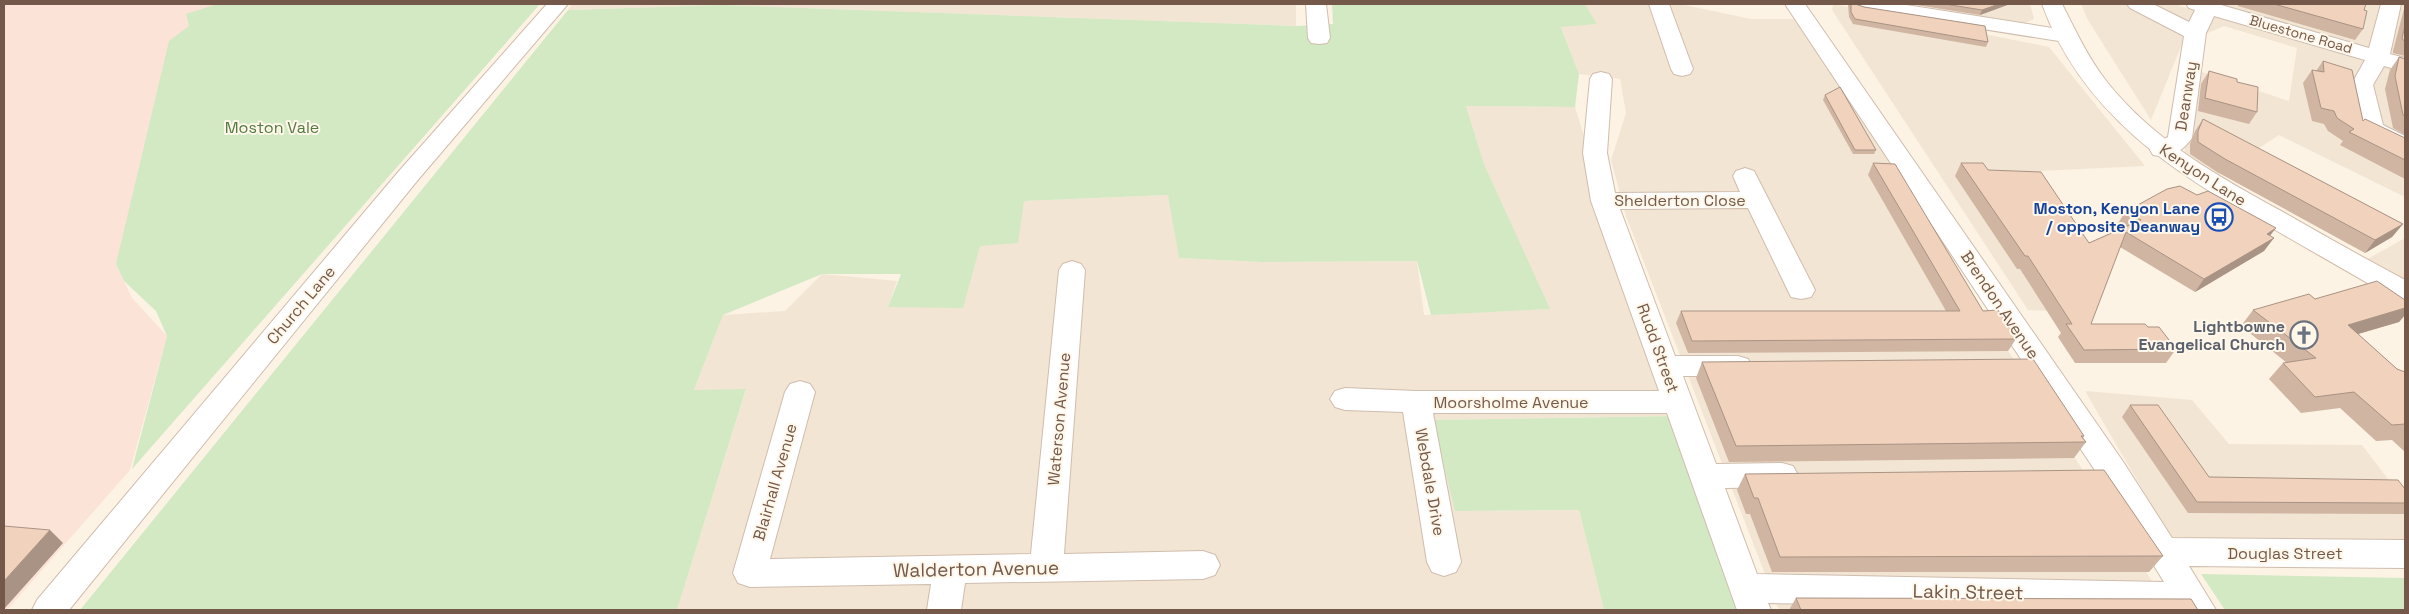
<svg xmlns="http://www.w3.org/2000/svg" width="2409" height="614" viewBox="0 0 2409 614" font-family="'Space Grotesk',sans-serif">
<rect width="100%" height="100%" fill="#fcf3e4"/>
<g fill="#f3e5d3">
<path d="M572,4H1296V26L721,5L568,10Z"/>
<path d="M1585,4H1680L1751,19H1801L2170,610H1779L1626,216L1611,160L1626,113L1620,79L1579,74L1561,26L1597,24Z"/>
<path d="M1833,4L2049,47L2145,166L2040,171L2050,184L2014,182L2091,312L2028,310L1832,10Z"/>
<path d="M1914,4H2030L2034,19L2023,24Z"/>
<path d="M2081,4H2174L2405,71V197L2279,135L2219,174L2184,153L2199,71L2289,101L2297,48L2224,26L2182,44L2151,120L2088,20Z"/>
<path d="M2220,4H2405V58Z"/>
<path d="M1466,106L1575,107L1656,368L1676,416L1434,420L1456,511L1579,510L1604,610H677L746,390H694L723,315L785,311L822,274L897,281L888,307L980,246L1024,201L1169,195L1179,258L1262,262L1417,261L1424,315L1549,309L1484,164Z"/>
<path d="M2405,238V283L2366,260Z"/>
<path d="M2085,391L2192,400L2229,444L2362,445L2397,491H2405V540H2172Z"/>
</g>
<path fill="#fce3d8" d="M4,4H217L189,26L116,264L132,298L167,336L130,470L7,610H4Z"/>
<g fill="#d2e9c3">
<path d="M217,4H540L132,469L167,336L156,311L124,281L116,264L169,41L189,26L186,14Z"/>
<path d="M1332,4H1585L1597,24L1561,27L1579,74L1575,107L1466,106L1484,164L1550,309L1431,315L1417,261L1262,262L1179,258L1168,195L1024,201L1018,243L980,246L963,308L888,307L901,274H822L723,315L694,390L746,389L677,610H80L568,10L721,5L1296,26L1333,24Z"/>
<path d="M1676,416L1743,610H1604L1579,510L1455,511L1433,420Z"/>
<path d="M2201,574L2405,578V610H2225Z"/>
</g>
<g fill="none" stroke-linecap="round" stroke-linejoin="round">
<g stroke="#cfbdae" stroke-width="2">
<g id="street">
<path d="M547,4H568L417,181L69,610H32L37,600L399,171Z"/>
<path d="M1306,4H1326L1330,38L1327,43L1319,44L1311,43L1308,38Z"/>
<path d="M1649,4H1669L1693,69L1690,74L1682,76L1674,74L1671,69Z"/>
<path d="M1785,4H1805L2124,463L2172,538L2405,540V568L2189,566L2216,610L1768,603L1771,610H1737L1667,413H1433L1461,562L1456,572L1444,576L1432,572L1427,562L1403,412L1345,410L1335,407L1330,399L1335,391L1345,388L1416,391H1659L1591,201L1583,153L1590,79L1593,74L1601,72L1609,74L1612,79L1607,153L1615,193L1740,192L1733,176L1736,171L1745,168L1754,171L1815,290L1811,297L1801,299L1791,297L1748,208L1620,209L1675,356H1738L1748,359L1752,366L1748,373L1738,376H1683L1716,464L1782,463L1793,466L1798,475L1793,484L1782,487L1725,488L1757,574L2164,582L2102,481Z"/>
<path d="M1852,4H1900L2065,30L2073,31L2076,36L2073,41L2065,42L1862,10L1855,8Z"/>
<path d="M2127,4H2153L2189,22L2195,10L2189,8L2186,4H2218L2369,48L2381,4H2401L2390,54L2405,58V72L2384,66L2373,85L2383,125L2405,136V152L2364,134L2360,129L2351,85L2365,60L2214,16L2206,33L2192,138C2183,151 2170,159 2153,155L2150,150L2153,145L2168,137L2184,36L2130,8Z"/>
<path d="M1072,261L1081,264L1085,270L1064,554L1203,551L1215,555L1220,565L1215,575L1203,579L965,583L961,610H927L931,584L750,587L738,583L733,573L785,392L790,384L800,381L810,384L815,392L770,559L1031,554L1059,270L1063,264Z"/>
</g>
</g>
<g stroke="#d2bdab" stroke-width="2">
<path id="secondary" d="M2042,4H2062C2076,31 2088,58 2107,82C2154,141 2219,177 2283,212C2323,235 2364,258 2405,280V301L2395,299C2354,275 2312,251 2270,227C2173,172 2082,114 2042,4Z"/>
</g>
<use href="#street" fill="#fff" fill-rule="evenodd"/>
<use href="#secondary" fill="#fff" fill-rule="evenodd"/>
</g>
<g fill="#cfb5a2">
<path d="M1848,4H1855L1988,42L1986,47L1853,24L1849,17Z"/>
<path d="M1910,4H2010L1980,15Z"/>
<path d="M2238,4H2366L2364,10L2363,29L2355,40L2238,6Z"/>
<path d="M2405,5V56L2393,53V51Z"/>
<path d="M2399,57L2405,59V135L2393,128L2385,89L2390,70Z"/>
<path d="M2323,61L2363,121L2405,138V179L2340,145L2343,141L2328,131L2324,124L2312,121L2303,83L2312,70L2316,71Z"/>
<path d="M2209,71L2237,82L2257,112L2249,124L2198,111L2201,84Z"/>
<path d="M1825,95L1876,150L1874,154H1853L1823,100Z"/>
<path d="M2203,119L2403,224L2392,237L2365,253L2217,172L2190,154V144L2195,131Z"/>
<path d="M1873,163L1983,311L2016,339L2008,351L1688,353L1676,323L1681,311H1946L1868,175Z"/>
<path d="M1961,163L1988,170L2089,243L2122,228L2117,225L2125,212L2270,236L2264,251L2195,292L2120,247L2091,324L2148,327L2176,349L2166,363H2075L2058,337L2061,333L2020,269H2017L1955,176Z"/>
<path d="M2315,299L2405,300V315L2399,322L2358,334L2397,369L2405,372V452L2392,440L2376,441L2340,408L2301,413L2269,379L2283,363H2287L2241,326L2253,310Z"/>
<path d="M1702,362L2084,436L2083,438L2086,442L2074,458L1729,462L1696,378Z"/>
<path d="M2130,405L2209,477L2405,489V514L2188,513L2122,417Z"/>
<path d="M1745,474L2163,556L2149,572H1772L1750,514H1746L1737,490Z"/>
<path d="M1796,598L2198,610H1789Z"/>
</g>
<g fill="#a99384">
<path d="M1999,4H2010L1980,15L1982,10Z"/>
<path d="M2403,224L2392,237L2365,253L2375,240Z"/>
<path d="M2276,228L2266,241L2274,238L2264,251L2195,292L2204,279L2267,234Z"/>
<path d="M2405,308V315L2399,322L2334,341L2348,325Z"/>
<path d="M50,530L63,543L4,609V581Z"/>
</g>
<g fill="#f1d2bc" stroke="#a99384">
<path d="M1851,4H1855L1864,7L1985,26L1988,42L1855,19L1851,12Z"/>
<path d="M1945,4H1999L1982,10Z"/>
<path d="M2274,4H2366L2364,10L2367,11L2363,29Z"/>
<path d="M2405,26V41L2403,40L2402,38Z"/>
<path d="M2399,57L2405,59V116L2403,115L2395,76Z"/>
<path d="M2323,61L2352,70L2363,121L2365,119L2405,138V160L2349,132L2354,129L2337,118L2334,111L2321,108L2312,70L2324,72Z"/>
<path d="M2209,71L2237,79V82L2258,87L2257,112L2205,98Z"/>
<path d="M1840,87L1876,150H1855L1825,95Z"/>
<path d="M2203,119L2403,224L2375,240L2225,159L2198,142V131Z"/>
<path d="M1873,163L1895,164L1983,311L1998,310L2016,339L1692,341L1681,311H1960Z"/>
<path d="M1961,163H1983L1988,170L2041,172L2089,243L2141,220L2125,212L2167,189L2180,186L2197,195L2208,191L2276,228L2267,234L2274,238L2204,279L2126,232L2091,324H2145L2148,327H2159L2176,349L2084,350L2066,324H2072L2028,256H2025Z"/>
<path d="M2377,281L2405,300V308L2348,325L2397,369L2405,372V424L2392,425L2354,392L2315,397L2283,363L2316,358L2253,310L2309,294L2315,299Z"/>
<path d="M2033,359L2084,436H2081L2086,442L1736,446L1702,362Z"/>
<path d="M2130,405H2158L2209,477L2398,480L2405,489V503L2197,502Z"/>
<path d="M2104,470L2163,556L1780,557L1758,498H1754L1745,474Z"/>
<path d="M4,526L50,530L4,581Z"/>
<path d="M1796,598L2191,599L2198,610H1801Z"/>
</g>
<defs>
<g id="bus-ring" transform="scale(1.4375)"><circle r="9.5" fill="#fff7ea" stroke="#1a4fb4" stroke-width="1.5"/><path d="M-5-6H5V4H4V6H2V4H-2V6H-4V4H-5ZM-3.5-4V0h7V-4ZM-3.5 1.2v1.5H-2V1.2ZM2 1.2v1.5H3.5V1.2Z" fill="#1a4fb4"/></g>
<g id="church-ring" transform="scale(1.4375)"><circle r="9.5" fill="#fff7ea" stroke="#6b7280" stroke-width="1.5"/><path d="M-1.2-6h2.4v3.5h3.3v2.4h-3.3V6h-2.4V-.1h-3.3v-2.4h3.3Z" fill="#6b7280"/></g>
</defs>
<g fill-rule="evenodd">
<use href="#bus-ring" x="2219" y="217"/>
<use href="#church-ring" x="2304" y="335"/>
</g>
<g text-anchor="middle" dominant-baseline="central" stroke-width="4" stroke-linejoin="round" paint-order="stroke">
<g font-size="14" fill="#74594a" stroke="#fff7ea">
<text transform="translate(2301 34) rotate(16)">Bluestone Road</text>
</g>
<g font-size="16" fill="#74594a" stroke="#fff7ea">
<text transform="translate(2186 96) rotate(-81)">Deanway</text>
<text transform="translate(2203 175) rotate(33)">Kenyon Lane</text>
<text x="1680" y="200">Shelderton Close</text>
<text transform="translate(301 305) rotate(-50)">Church Lane</text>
<text transform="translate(2000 305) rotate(56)">Brendon Avenue</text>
<text transform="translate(1658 348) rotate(70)">Rudd Street</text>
<text x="1511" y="402">Moorsholme Avenue</text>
<text transform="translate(1059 419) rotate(-85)">Waterson Avenue</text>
<text transform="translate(775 482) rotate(-74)">Blairhall Avenue</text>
<text transform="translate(1430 482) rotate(80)">Webdale Drive</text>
<text x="2285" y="553">Douglas Street</text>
</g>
<g font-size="16" fill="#527a42" stroke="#fff7ea">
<text x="272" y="127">Moston Vale</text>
</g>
<g font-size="16" font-weight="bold" fill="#164399" stroke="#fff7ea" text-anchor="end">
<text x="2200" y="208">Moston, Kenyon Lane<tspan x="2200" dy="18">/ opposite Deanway</tspan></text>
</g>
<g font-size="16" font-weight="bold" fill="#5b616d" stroke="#fff7ea" text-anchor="end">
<text x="2285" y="326">Lightbowne<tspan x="2285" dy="18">Evangelical Church</tspan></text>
</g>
<g font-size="19" fill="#74594a" stroke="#fff7ea">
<text transform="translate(976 569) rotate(-1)">Walderton Avenue</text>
<text transform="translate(1968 592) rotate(1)">Lakin Street</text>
</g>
</g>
<rect width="2409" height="614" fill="none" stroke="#74594a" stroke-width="10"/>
</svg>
